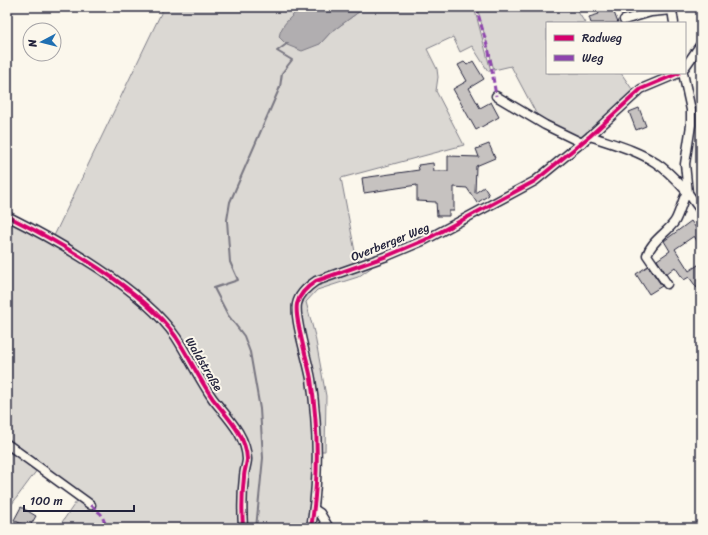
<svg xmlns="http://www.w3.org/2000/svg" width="708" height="535" viewBox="0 0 708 535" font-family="Sriracha,sans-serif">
<rect width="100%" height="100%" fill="#fbf7ec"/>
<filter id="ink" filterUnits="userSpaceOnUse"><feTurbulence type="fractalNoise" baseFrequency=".025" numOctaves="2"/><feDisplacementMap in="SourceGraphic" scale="8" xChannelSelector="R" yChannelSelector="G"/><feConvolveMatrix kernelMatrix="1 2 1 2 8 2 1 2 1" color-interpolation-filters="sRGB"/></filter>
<g filter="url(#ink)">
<g fill="#dbd8d3" stroke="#7e7d87">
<path d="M164,7H302L289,19L320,44L330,33L360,11V7H474L491,71H488L472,46L460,52L453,37L427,49L437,69L438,77L436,91L464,145L341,178L356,257L365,254L367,262L315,280L298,296L308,365L315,468L309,528H243V442L199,375L145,301L53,238Z"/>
<path d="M477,7H575L585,23H547V73H621L634,92L583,140L538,117L511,66L494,70Z"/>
<path d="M7,220L63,249L143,304L174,337L237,430L246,459L241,528H58L78,499L7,441Z"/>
<path d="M367,266L372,267L358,277L317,290L306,302L315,336L326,396L325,451H318L298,313L301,297L317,283Z"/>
<path d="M7,448L37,470L9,508L7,506Z"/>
</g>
<path fill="#b1aeb0" stroke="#787681" d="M302,7H360V11L330,33L320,44L302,51L287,45L279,37C281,24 292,16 302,7Z"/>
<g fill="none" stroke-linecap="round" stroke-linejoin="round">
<path stroke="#787681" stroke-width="2" d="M256,528L263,458L260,409L250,352L244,336L228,315L214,288L238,280L230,262L227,220L230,202L280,87L282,73L292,60L277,51L288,43"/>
</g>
<g fill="#c6c2c0" stroke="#22223b">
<path d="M596,7H612L618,23H591L589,17L599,14Z"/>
<path d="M473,61L484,79L469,88L480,108L491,102L499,117L476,130L453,89L467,81L458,65L464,62L467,65Z"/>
<path d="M639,108L646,126L636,130L629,112Z"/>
<path d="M489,144L495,158L476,166L475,193L484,187L489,195L477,203L467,188L454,187V211H449V216H437L436,202L417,201V185L364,193L362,178L419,170L418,165L433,163L434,171H448V156L479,157L476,149Z"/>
<path d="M691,221L701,235V247L694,236L675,249L689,271L701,263V285L697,288L689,277L684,280L675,267L666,274L657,260L670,251L664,241Z"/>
<path d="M648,266L662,286L649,294L636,274Z"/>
<path d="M21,507L36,516L29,528L14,520Z"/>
</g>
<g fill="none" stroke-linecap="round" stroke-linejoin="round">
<g stroke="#22223b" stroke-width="11">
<g id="minor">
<path d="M624,20L651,12L672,10L674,23"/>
<path d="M685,67L701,44"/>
<path d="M683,73L691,110V125L685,164L688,193L701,211"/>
<path d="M496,96L545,125L582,143"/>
<path d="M590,136C613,144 637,150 656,163C669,171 678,182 688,193"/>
<path d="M7,216C59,242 143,289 176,337C189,357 199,379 213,399C227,417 246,435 247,459C247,464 244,471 244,477C242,493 242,511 243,528"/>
<path d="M667,284L647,255C651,241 668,232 675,221C680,212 682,201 687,192"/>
<path d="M7,444L91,505"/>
<path d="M314,509L320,513L329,528"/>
<path d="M311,528C319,480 318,427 311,379C308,361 294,319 297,304C299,294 307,287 316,281L387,256L425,240L535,181L590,136L641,89L679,73"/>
</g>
</g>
<use href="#minor" stroke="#fbf7ec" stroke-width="8"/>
<g stroke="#8e44ad" stroke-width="3" stroke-dasharray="6 3" stroke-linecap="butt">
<path d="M476,7L489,52L496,96"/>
<path d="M91,505L101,514L107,528"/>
</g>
<g stroke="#fbf7ec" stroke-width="6">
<g id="cycleway">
<path d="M7,216C59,242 143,289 176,337C189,357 199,379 213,399C227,417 246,435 247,459C247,464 244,471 244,477C242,493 242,511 243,528"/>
<path d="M311,528C319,480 318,427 311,379C308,361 294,319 297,304C299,294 307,287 316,281L387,256L425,240L535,181L590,136L641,89L679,73"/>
</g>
</g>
<use href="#cycleway" stroke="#d6006c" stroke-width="4"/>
</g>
</g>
<g text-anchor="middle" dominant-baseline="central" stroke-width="4" stroke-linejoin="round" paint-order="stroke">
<g font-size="12" fill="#22223b" stroke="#fbf7ec">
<text transform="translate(390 242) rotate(-22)">Overberger Weg</text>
<text transform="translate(204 364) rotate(59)">Waldstraße</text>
</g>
</g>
<rect width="708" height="535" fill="none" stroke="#fbf7ec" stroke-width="24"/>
<rect x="12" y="12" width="684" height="511" fill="none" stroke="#22223b" stroke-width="1.5" filter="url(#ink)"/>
<rect x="546" y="22" width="140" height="52" fill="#fbf7ec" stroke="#a4a2a5"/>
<rect x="554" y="35" width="20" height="6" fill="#d6006c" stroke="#a4a2a5"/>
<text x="582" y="42" font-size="12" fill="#22223b">Radweg</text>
<rect x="554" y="55" width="20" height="6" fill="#8e44ad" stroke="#a4a2a5"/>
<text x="582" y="62" font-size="12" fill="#22223b">Weg</text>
<g transform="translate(42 42) rotate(263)"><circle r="19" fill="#fbf7ec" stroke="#a4a2a5"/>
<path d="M0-3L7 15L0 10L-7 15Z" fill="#1f6fb2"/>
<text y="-6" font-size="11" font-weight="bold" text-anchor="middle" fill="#22223b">N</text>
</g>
<path d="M24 505v6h110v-6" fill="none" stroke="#22223b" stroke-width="2"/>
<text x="30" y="505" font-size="12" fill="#22223b" stroke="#fbf7ec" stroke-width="3" paint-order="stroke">100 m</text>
</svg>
